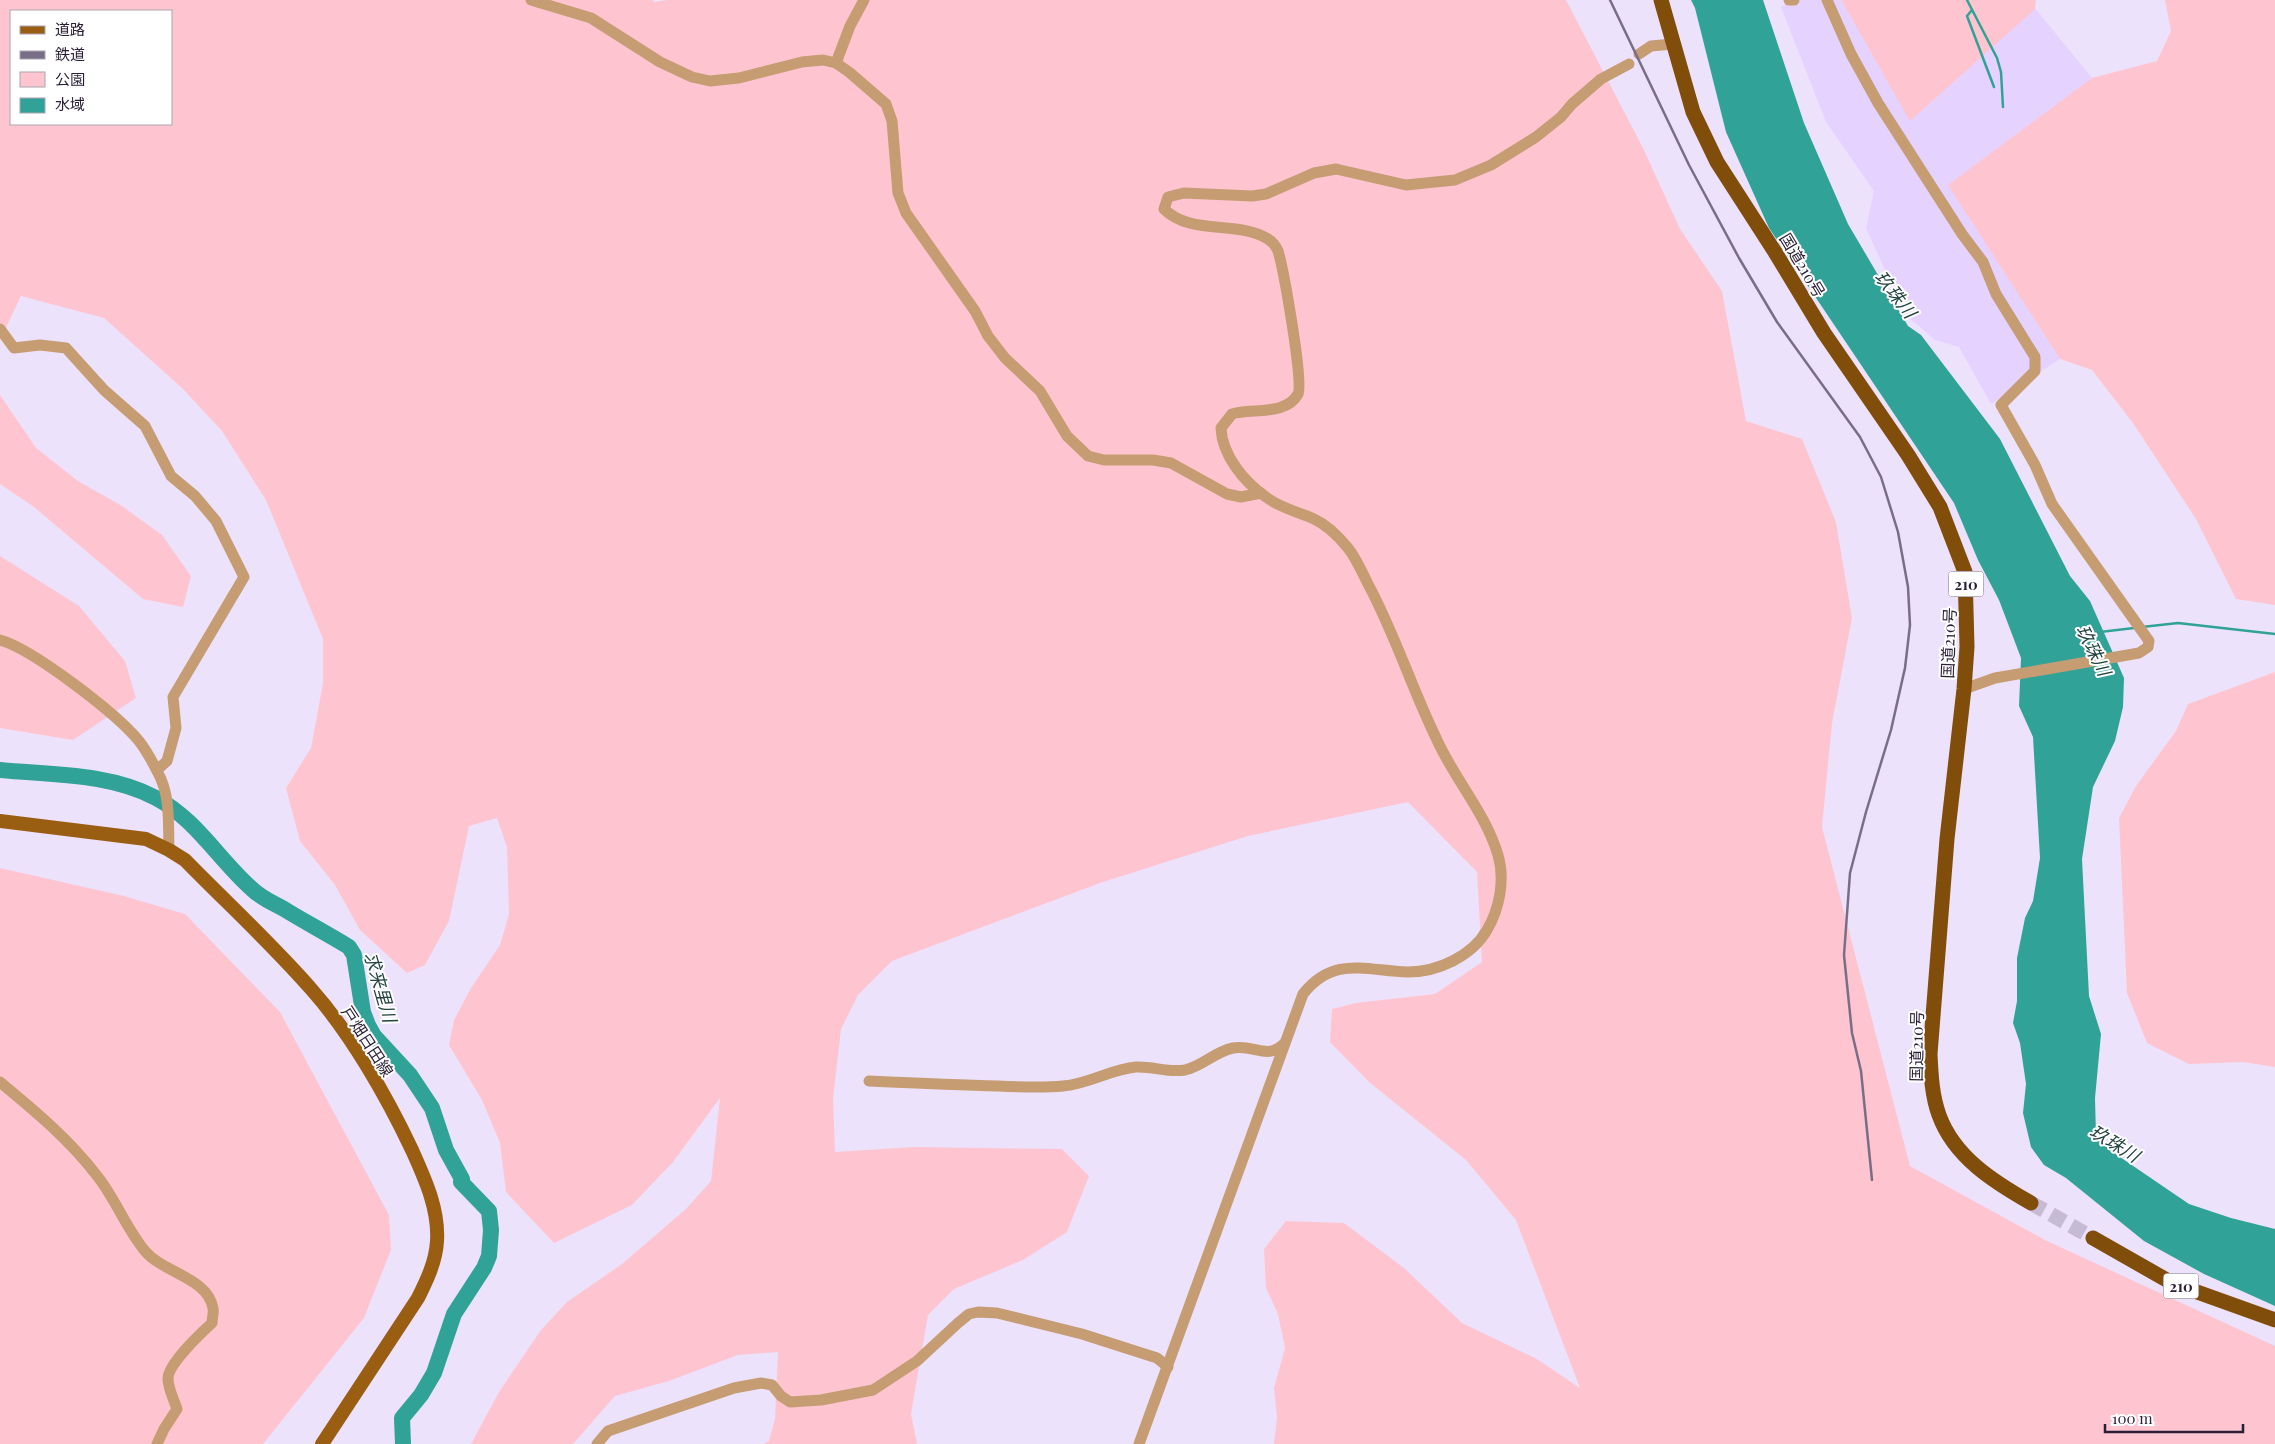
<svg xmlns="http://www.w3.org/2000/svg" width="2275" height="1444" viewBox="0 0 2275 1444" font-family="'Playfair Display','Noto Sans JP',serif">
<rect width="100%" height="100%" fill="#ede2fc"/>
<path fill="#e5d2fe" d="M1792,0H1841L1910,120L2035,8L2092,78L1949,185L2060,359L1991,404L1959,347L1935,340L1905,314L1866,228L1874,191L1826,122L1781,7Z"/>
<g fill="#fec5d0" fill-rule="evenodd">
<path d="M0,0H653L654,2L667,0H1566L1644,150L1680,229L1722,291L1746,421L1802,439L1836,522L1852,618L1832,723L1822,827L1910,1166L2047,1241L2275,1346V1444H1274L1277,1417L1274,1388L1285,1348L1278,1314L1266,1288L1264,1249L1286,1221L1344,1223L1404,1268L1462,1323L1537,1359L1580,1388L1516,1220L1466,1160L1369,1082L1330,1042L1332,1009L1356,1003L1435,994L1482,962L1477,872L1408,802L1248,836L1103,882L892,961L858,995L841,1029L833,1099L835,1152L914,1147L1062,1149L1089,1176L1067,1232L1023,1260L954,1289L928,1315L911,1414L917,1444H763L769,1441L775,1419L778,1352L738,1355L669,1381L615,1396L573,1444H471L499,1392L541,1330L567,1302L622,1264L686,1209L711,1181L720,1098L673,1162L632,1205L554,1243L506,1192L500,1143L482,1100L449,1045L454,1020L471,988L500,945L509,914L507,847L497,818L469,826L449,921L425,965L407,973L360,930L335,885L300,841L286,788L311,748L323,683V639L266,500L222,431L182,388L104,318L21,296L0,340ZM11,11H171V124H11Z"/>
<path d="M1841,0H2036L2035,9L1910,121Z"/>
<path d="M2165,0H2275V605L2236,599L2196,519L2133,423L2092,370L2060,359L1948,185L2092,78L2157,61L2171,31Z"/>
<path d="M0,395L36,448L78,481L122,506L162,535L191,576L183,607L143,599L34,507L0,484Z"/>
<path d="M0,556L79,606L125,661L136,698L73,740L0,728Z"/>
<path d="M2275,672V1067L2243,1062L2189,1064L2147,1043L2127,993L2119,818L2136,786L2176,731L2188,704Z"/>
<path d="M0,868L124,896L185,914L280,1012L389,1215L391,1250L364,1318L263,1444H0Z"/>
</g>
<path fill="#31a297" d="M1691,0H1763L1804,123L1848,224L1908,326L1921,335L2000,439L2070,576L2090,601L2124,678L2123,707L2115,741L2093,787L2082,859L2089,996L2101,1034L2095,1098L2096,1136L2117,1155L2189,1204L2231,1218L2275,1229V1306L2204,1274L2144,1241L2066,1178L2044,1165L2031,1147L2023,1113L2026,1084L2020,1043L2013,1023L2017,1001V958L2025,918L2033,901L2040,858L2033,737L2019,706L2021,658L1999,600L1978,560L1954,503L1769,228L1726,132L1695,8Z"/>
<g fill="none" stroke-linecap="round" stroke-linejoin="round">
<g stroke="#31a297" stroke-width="2.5">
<path d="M1967,0L1997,58L2001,72L2003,107"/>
<path d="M1972,10L1967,16L1994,87"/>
<path d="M2142,627L2178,623L2275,634"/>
<path d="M2100,632L2134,628"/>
</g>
<path stroke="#31a297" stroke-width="16" d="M0,770C51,775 109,773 156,798C196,819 219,860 252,889C261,898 273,903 284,909C305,922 328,934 349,947L354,955L363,1012L368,1025L374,1036L410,1075L432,1108L446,1150L462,1179L461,1182L489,1211L491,1230L489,1256L484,1268L454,1314L434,1373L421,1395L402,1418L403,1444"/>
<path stroke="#c6bbd4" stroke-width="15" stroke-dasharray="15 8" stroke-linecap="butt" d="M2031,1203L2093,1238"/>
<g stroke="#c69c73" stroke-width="11">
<path d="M531,0L591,18L660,62L692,77L710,81L739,78L802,62L823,60L836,63L849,72L886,104L892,121L898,193L906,213L975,311L988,336L1005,358L1040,391L1067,436L1088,456L1104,460H1153L1171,463L1227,494L1241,497L1261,493"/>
<path d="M1789,0H1794"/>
<path d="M1827,0L1851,54L1878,103L1962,234L1983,262L1996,294L2035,357V371L2001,405L2035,465L2052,504L2149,641L2148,647L2139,653L1995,678L1964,689"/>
<path d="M1639,54L1651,46L1673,44"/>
<path d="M836,63L850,26L864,0"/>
<path d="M0,329L14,348L40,345L66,348L104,390L145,426L171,476L195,496L216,521L244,577L173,697L176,728L167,761L157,770"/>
<path d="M0,640C33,649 117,714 139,741C146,750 152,761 157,771C171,795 168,823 169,850"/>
<path d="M869,1081C912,1083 955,1085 998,1086C1020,1087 1042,1088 1063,1086C1089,1084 1111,1069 1136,1067C1153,1066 1168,1073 1185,1070C1203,1066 1214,1052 1233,1048C1255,1044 1267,1061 1285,1043"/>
<path d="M0,1082C35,1111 70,1140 98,1177C116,1200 126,1228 145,1251C163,1273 207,1277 213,1308C214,1312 212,1319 212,1323C201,1333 167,1365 168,1379C168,1388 174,1400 177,1409L164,1429L157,1444"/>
<path d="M597,1444L608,1431L734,1388L761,1383L772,1385L781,1396L790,1402L821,1400L873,1390L917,1361L958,1323L969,1314L978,1312L997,1313L1082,1334L1157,1358L1168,1367"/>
<path d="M1139,1444L1303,994C1334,955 1366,971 1408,972C1438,972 1472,956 1487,930C1500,908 1505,879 1498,855C1485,812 1455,780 1437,740C1412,689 1395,634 1368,584C1362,572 1356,558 1348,548C1339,537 1327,525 1314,519C1299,512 1280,508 1266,497C1244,482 1222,455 1221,428L1232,414C1252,408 1286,416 1298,394C1304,383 1283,267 1278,251C1276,246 1273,242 1268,239C1238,220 1191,236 1164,209L1168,197L1184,193L1252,196L1266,194L1314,173L1336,169L1406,185L1455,180L1491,165L1536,137L1561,117L1572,104L1601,79L1629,64"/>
</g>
<path stroke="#9a5e12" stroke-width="14" d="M0,821L146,839L169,850L185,860C227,903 272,944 312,990C351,1034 387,1097 412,1150C425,1179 439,1209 437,1241C436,1261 427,1280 418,1298L322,1444"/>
<g stroke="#804d0b" stroke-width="15">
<path d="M1661,0L1693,112L1717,162L1775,252L1824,333L1908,455L1940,507L1965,572L1967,647L1964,689L1947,839L1930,1054C1931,1075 1932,1096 1939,1115C1954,1157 1994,1182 2031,1203"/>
<path d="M2093,1238L2172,1283L2275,1320"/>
</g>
<path stroke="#796e87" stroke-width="2.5" d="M1610,0L1689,165L1739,258L1777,322L1860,437L1881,477L1898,532L1908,587L1910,625L1905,668L1891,730L1866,812L1850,873L1844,955L1852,1033L1861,1071L1872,1180"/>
</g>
<g text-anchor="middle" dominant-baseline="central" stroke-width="4" stroke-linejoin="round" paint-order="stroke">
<g fill="#fff" stroke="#696272" stroke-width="1">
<rect x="1948.5" y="571.5" width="35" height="25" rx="4"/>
<rect x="2163.5" y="1273.5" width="35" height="25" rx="4"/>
</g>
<g font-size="15" font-weight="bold" fill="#291e36">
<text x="1966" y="584">210</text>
<text x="2181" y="1286">210</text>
</g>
<g font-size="16" fill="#291e36" stroke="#fff">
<text transform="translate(1803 265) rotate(59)">国道210号</text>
<text transform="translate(1948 643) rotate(-88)">国道210号</text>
<text transform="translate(368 1041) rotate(57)">戸畑日田線</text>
<text transform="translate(1916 1046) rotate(-89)">国道210号</text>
</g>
<g font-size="18" font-style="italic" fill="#244440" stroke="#fff">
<text transform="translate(1896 294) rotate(52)">玖珠川</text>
<text transform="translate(2094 650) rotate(64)">玖珠川</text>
<text transform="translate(381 987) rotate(74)">求来里川</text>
<text transform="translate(2115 1143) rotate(31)">玖珠川</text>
</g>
</g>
<rect x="10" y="10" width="162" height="115" fill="#ffffff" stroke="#a9a5af"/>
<rect x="20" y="26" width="25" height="8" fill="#9a5e12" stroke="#a9a5af"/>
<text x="55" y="35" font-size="15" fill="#291e36">道路</text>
<rect x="20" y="51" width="25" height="8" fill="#796e87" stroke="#a9a5af"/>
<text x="55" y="60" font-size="15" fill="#291e36">鉄道</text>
<rect x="20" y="72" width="25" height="15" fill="#fec5d0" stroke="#a9a5af"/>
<text x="55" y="85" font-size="15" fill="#291e36">公園</text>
<rect x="20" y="98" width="25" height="15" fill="#31a297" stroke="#a9a5af"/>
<text x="55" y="110" font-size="15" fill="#291e36">水域</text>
<path d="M2105 1424v8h138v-8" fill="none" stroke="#291e36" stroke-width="2.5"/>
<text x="2112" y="1424" font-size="15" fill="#291e36" stroke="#ffffff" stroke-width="4" paint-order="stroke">100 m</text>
</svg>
